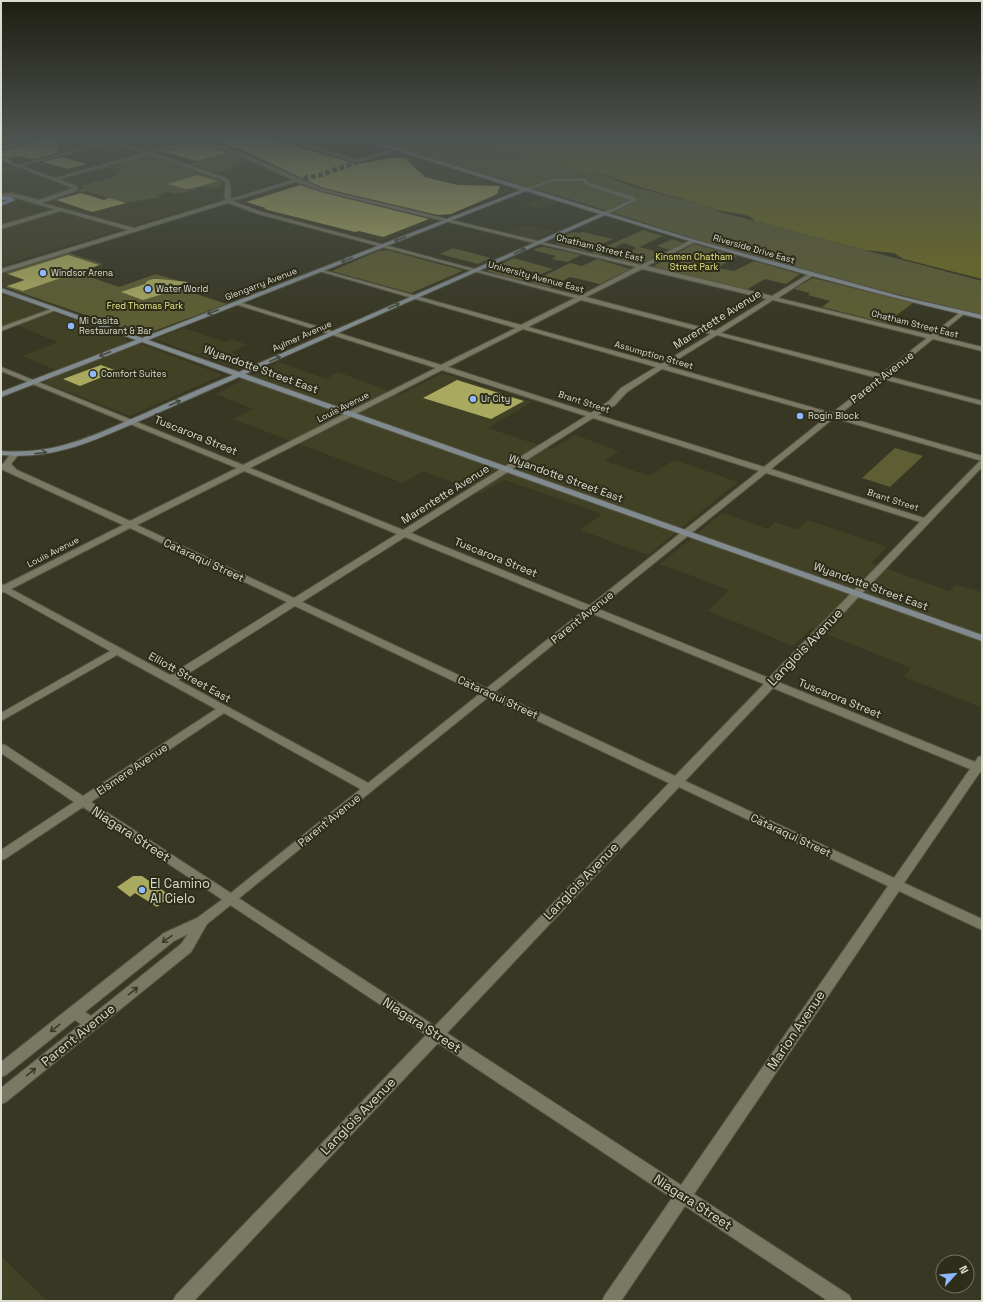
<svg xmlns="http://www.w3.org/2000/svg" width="983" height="1302" viewBox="0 0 983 1302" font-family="'Space Grotesk',sans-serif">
<rect width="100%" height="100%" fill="#373723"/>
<g fill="#414126">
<path d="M1,139H291L296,141L290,143L349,161L391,149L508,189L511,191L380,241L280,216L242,202L215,201L1,266Z"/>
<path d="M543,198L559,203L538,209L522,204Z"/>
<path d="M525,225L553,231L536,239L506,232Z"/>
<path d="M5,273L25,280L5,287L1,285V274Z"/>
<path d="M1,294L126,339L128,341L125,344L56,370L22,356L58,342L11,323L1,326Z"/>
<path d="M184,328L225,342L232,339L247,345L231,352L255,362L239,369L154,339Z"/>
<path d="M141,344L223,375L130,416L69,392L45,384L47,379L134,345Z"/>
<path d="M279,362L326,379L338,372L400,395L442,373L532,402L488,428L551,449L575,435L619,451L605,461L649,476L674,460L738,482L648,555L580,530L602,514L505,480L481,493L423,471L403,483L233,419L253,409L215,394Z"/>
<path d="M722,513L768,529L775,522L798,530L808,520L887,547L871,563L949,591L956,585L982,592V704L980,707L904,677L911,668L812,628L793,646L708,611L729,590L660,564Z"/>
<path d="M1,1256L47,1301H1Z"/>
</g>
<g fill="#5d5e33">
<path d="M369,139H467L529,155L591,174L596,172L631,186L714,208L720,212L755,221L982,281V315L888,292L701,241L595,207Z"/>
<path d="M231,152L250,161L230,166L236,169C213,175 209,172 187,165Z"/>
<path d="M149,156L219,179L222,180L221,187L196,188V190L175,194L167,192L157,195L161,197L126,203L86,191L80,193L78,191L83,188L80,185H85L116,176L120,169L101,168Z"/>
<path d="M643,230L663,236L639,247L663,253L641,264L615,259L637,248L624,243L599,255L591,253Z"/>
<path d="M574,232L579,233L582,232L613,239L586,251L555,243L560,241L554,239Z"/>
<path d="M672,239L683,243L669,250L657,246Z"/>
<path d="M694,244L737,256L717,268L734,271L754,261L800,274L786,284L765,279L746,290L652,267Z"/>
<path d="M540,247H545L581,255L567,262L552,259L556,256L533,250Z"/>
<path d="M453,248L491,258L478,264L440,254Z"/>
<path d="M387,250L461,270L462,271L411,293L332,271L378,251Z"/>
<path d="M68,253L103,264L79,273L119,287L156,274L186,283L175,287L227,304L143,335L5,287L24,280L5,273Z"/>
<path d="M514,258L553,269L541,274L501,264Z"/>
<path d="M597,259L630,269L600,284L570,277L549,288L530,283L570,263L582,266Z"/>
<path d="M496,266L536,277L526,282L487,271Z"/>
<path d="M813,278L913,303L886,323L822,307L830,301L808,295L810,293L794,289Z"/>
<path d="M895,448L923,456L890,487L862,478Z"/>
</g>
<path fill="#6e6d21" d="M467,139H982V279L904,259L894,253L865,250L755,221C748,211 725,215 714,208L647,189L596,172L591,174L529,155Z"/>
<g fill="#a9aa60">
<path d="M39,139H60L57,153L33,159L19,156L8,158L1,156V151L25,145H23Z"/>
<path d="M212,139H268L357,164L391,158H401L406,159L425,177L458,185L500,186L497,194L493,196L451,214L438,215L323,188L240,149L210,140Z"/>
<path d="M199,143L228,153L197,161L163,152Z"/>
<path d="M62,157L86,164L68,169L43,162Z"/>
<path d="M197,175L217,181L194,188L186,189L168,184Z"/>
<path d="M300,185L321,192L429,219L383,237L359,231L355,232L264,209L266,208L246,202Z"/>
<path d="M81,193L104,200L109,198L126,203L92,212L56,200Z"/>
<path d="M68,255L99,265L23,291L7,286L25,280L8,274Z"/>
<path d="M153,279H159L188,282L164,291L166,293L143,300L121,292L145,284L147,281Z"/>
<path d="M101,365L117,371L80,386L63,379Z"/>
<path d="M457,380L524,401L491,419L423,398Z"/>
<path d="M133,876H142L171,896L157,907L135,893L130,897L117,887Z"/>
</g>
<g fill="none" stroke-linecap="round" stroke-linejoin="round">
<path stroke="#50503d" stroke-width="5" stroke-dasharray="5 2.5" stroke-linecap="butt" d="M296,180L321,175L357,162"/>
<g stroke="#50503d" stroke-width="5" stroke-dasharray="5 2.5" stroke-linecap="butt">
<path d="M106,144L129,139"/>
<path d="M1,171L30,163"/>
</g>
<g stroke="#545442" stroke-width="2">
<g id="minor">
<path d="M282,139H290L357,160L395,148L399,149L357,163Z"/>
<path d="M114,140L116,142L20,166L18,165Z"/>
<path d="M555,178L557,179L585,178L590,183L633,196L637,200L606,215L604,214V212L631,200L586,185L582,181L550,182L529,190L525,189Z"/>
<path d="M59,208L62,210L61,211L1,229V225Z"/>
<path d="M693,239L695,240V242L647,266L772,296L812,272L814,273V275L778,298L931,335L962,311L965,313L964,314L937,336L982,347V351L933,339L887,376L982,401V405L883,379L839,415L982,456V467L778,682L975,762L978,757L982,756V773L980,772L904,883L982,919V930L899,891L694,1194L849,1295L852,1301H828L685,1206L621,1301H602L605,1295L672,1198L438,1043L194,1301H173L176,1295L426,1035L83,807L5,859L1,860V850L74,802L1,753V744L5,745L83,796L216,709L117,655L1,721V713L110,651L4,592L1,593V584L4,585L123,525L1,469V464H3L12,452H18L19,454L11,464L17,470L130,521L237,468L1,371V367L243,465L436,368L235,304V302H239L441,365L516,328L319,271V269L521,325L575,298L473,271V269L580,296L636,267L537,243V241L641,265ZM642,269L767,299L715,331L586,297ZM581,300L711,334L661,364L528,327ZM773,300L927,338L881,374L721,333ZM523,329L656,367L621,388L609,401L591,413L448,367ZM717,335L877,378L832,413L667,366ZM662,369L828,416L764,467L598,415L615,405L627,392ZM442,370L586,416L403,530L250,468ZM593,418L759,471L683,531L682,533L683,535H689L766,473L920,522L769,678L411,533ZM834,418L979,460H981L924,518L771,469ZM244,471L397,534L294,598L137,525ZM130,528L287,602L170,675L11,589ZM405,537L764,684L675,776L302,602ZM295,606L669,783L435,1026L91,802L224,713L364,791H372L374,788L372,785L178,680ZM773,688L970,769L894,878L685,781ZM679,787L888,886L681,1185L447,1033Z"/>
<path d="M54,308L59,309L1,331V327Z"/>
</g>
</g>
<g stroke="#545442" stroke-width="2">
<g id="tertiary">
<path d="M106,139H113L149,152L194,139H202L238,151L323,189L542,242L539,244L321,191L296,182L233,201L262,212L478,270L473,271L258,214L228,203L1,273V269L128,230L12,197L1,198V194L12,193L39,200L73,188L8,163V161L55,178L144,153ZM198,141L234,153L292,180L231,199L230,182L226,178L154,153ZM149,155L222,180L226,182L224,196L226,200L134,228L42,203L74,192L78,189L77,186L59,179Z"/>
<path d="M686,530L689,531L690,533L689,535L207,924L191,952L6,1102L1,1104V1088L81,1024L75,1020L6,1075L1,1077V1062L164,933L197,918L227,896L683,531ZM188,934L181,944L91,1016L85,1012L174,941Z"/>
</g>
</g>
<g stroke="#545442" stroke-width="2">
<g id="secondary">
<path d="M30,139H38L1,149V147Z"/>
<path d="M361,139H369L695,240L903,297L982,315V319C855,289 729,254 605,215L245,374L982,635V641L239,377C207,391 176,405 144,419C95,440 56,460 1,455V451C56,455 92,436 141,415C171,401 202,388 233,375L142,342L1,397V392L136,340L1,292V288L142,338L521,190ZM526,191L600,214L239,372L148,340Z"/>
</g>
</g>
<g stroke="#545442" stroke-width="2">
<g id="primary">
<path d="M1,157L12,161V162L10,163L1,160Z"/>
<path d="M1,196L11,197L15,200L1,206V202L8,200H1Z"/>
</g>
</g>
<use href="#minor" fill="#7a7a64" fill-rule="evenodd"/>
<use href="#tertiary" fill="#7a7a64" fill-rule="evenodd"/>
<use href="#secondary" fill="#818b8f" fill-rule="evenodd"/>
<use href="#primary" fill="#879db9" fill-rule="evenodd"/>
</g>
<defs><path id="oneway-shaft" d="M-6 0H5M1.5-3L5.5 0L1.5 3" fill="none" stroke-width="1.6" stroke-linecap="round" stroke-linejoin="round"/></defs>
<g stroke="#46493d">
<use href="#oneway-shaft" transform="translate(400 239) rotate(159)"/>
<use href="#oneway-shaft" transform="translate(520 251) rotate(-24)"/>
<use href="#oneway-shaft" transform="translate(347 260) rotate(158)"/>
<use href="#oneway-shaft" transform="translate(394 306) rotate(-24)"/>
<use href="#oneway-shaft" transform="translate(213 312) rotate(159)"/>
<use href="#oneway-shaft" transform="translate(105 354) rotate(159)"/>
<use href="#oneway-shaft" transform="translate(275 359) rotate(-24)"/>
<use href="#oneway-shaft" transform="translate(175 403) rotate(-23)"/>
<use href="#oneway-shaft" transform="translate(41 453) rotate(-6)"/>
</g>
<g stroke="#393925">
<use href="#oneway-shaft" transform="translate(167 939) rotate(145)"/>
<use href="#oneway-shaft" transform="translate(133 991) rotate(-39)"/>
<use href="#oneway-shaft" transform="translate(55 1028) rotate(142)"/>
<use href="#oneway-shaft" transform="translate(31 1072) rotate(-39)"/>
</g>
<linearGradient id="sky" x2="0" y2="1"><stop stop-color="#1e1e13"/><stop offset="0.43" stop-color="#4d5350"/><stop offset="1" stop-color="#4d5350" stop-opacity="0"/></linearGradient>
<rect width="983" height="322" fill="url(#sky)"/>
<g fill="#90b8fd" stroke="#2d2d1a" stroke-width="1.5">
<circle cx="43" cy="273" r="4"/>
<circle cx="148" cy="289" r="4"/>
<circle cx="71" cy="326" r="4"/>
<circle cx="93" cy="374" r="4"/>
<circle cx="473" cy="399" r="4"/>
<circle cx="800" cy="416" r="4"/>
<circle cx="142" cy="890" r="4"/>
</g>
<g text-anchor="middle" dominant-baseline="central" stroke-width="4" stroke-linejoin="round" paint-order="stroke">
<g font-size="9" fill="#dbdcd0" stroke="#2d2d1a">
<text transform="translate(600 248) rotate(14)">Chatham Street East</text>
<text transform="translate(754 249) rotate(16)">Riverside Drive East</text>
<text transform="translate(536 277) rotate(15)">University Avenue East</text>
<text transform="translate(261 284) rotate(-21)">Glengarry Avenue</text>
<text transform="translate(915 324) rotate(14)">Chatham Street East</text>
<text transform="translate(302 336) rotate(-24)">Aylmer Avenue</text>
<text transform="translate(654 355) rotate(16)">Assumption Street</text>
<text transform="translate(584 402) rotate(18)">Brant Street</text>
<text transform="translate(343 407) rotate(-27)">Louis Avenue</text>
<text transform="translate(893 500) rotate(18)">Brant Street</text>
<text transform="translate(53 552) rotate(-27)">Louis Avenue</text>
</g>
<g font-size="9" fill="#e9e982" stroke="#2d2d1a">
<text x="694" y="257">Kinsmen Chatham<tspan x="694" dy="10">Street Park</tspan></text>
<text x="145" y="306">Fred Thomas Park</text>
</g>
<g font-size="9" fill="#dbdcd0" stroke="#2d2d1a" text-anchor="start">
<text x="51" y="273">Windsor Arena</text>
<text x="156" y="289">Water World</text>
<text x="79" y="321">Mi Casita<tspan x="79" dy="10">Restaurant &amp; Bar</tspan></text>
<text x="101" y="374">Comfort Suites</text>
<text x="481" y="399">Ur City</text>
<text x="808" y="416">Rogin Block</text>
</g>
<g font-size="11" fill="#dbdcd0" stroke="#2d2d1a">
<text transform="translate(717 319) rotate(-32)">Marentette Avenue</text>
<text transform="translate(261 369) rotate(20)">Wyandotte Street East</text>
<text transform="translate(882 377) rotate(-38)">Parent Avenue</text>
<text transform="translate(196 435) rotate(22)">Tuscarora Street</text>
<text transform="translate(566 478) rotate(20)">Wyandotte Street East</text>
<text transform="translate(445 494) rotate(-32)">Marentette Avenue</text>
<text transform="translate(496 557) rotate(22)">Tuscarora Street</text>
<text transform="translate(204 560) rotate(25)">Cataraqui Street</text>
<text transform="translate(871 586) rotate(20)">Wyandotte Street East</text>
<text transform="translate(582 617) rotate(-39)">Parent Avenue</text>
<text transform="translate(190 677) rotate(29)">Elliott Street East</text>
<text transform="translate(498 697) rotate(25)">Cataraqui Street</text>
<text transform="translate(840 698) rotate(22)">Tuscarora Street</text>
<text transform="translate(132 769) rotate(-34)">Elsmere Avenue</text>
<text transform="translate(329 820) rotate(-39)">Parent Avenue</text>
<text transform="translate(791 835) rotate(25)">Cataraqui Street</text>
</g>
<g font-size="13" fill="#dbdcd0" stroke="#2d2d1a">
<text transform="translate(805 647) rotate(-46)">Langlois Avenue</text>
<text transform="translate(131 834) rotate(33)">Niagara Street</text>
<text transform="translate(581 881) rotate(-46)">Langlois Avenue</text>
<text transform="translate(422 1025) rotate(33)">Niagara Street</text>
<text transform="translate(796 1030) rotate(-56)">Marion Avenue</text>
<text transform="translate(78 1035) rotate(-39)">Parent Avenue</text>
<text transform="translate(358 1116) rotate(-46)">Langlois Avenue</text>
<text transform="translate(693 1202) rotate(33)">Niagara Street</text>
</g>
<g font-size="13" fill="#dbdcd0" stroke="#2d2d1a" text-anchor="start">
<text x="150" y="883">El Camino<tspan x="150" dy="15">Al Cielo</tspan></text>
</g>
</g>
<rect width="983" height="1302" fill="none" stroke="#dbdcd0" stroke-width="4"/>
<g transform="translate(955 1274) rotate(63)"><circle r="19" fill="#2d2d1a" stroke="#737363"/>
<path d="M0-3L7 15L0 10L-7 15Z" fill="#90b8fd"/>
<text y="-6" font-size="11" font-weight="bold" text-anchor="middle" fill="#dbdcd0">N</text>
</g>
</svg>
